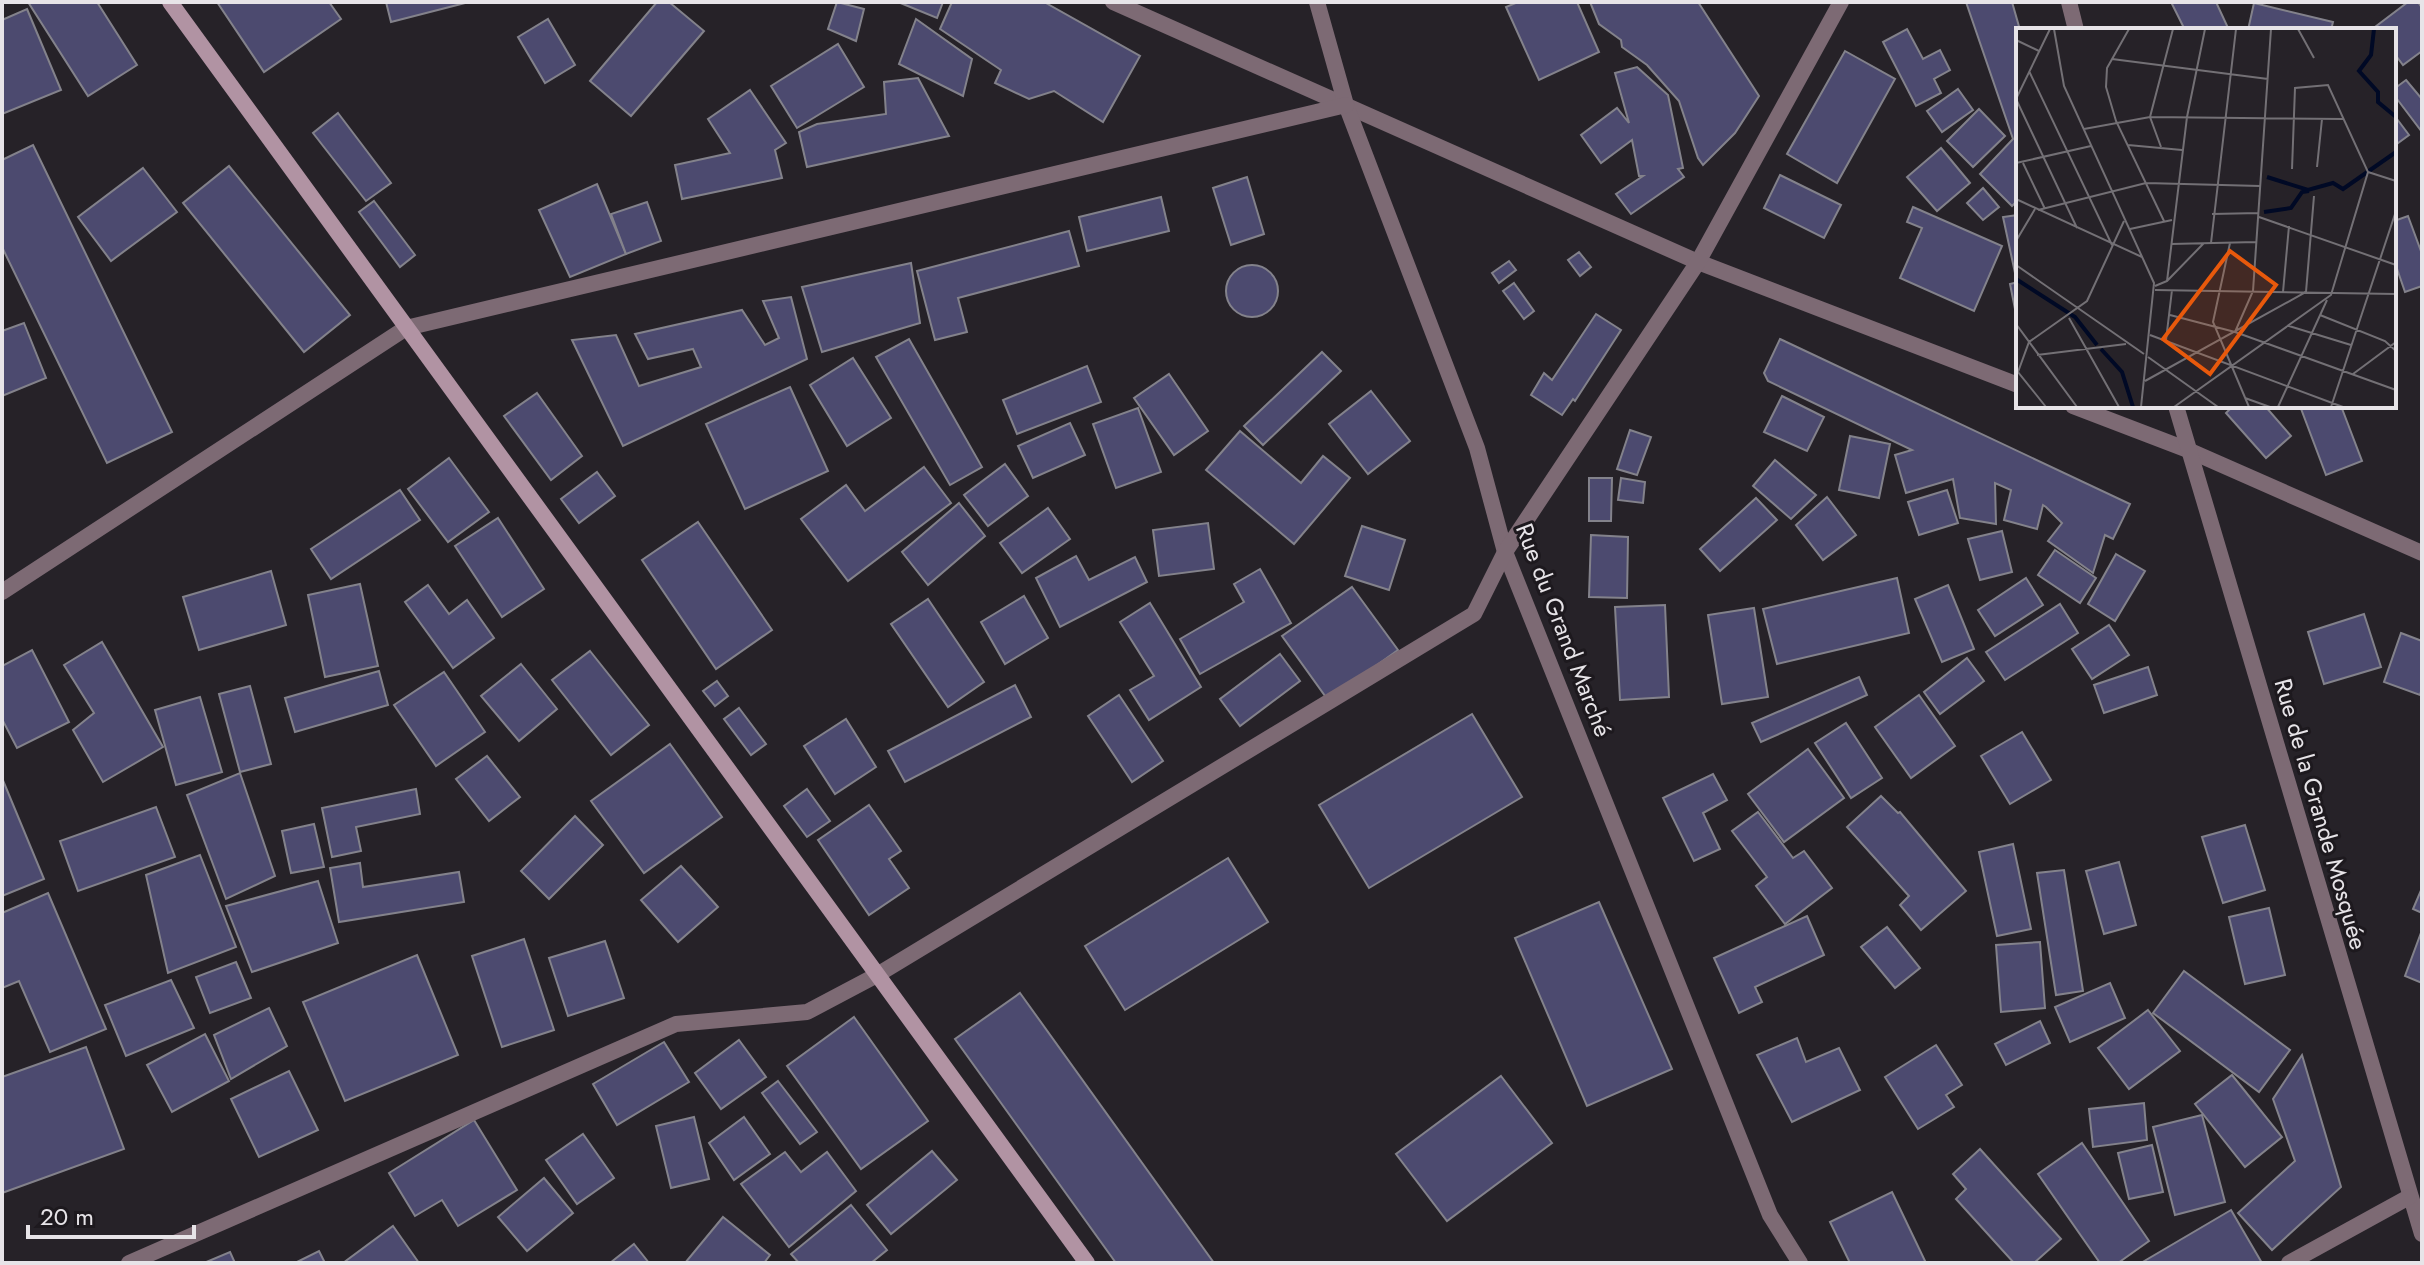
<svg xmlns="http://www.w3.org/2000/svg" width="2424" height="1265" viewBox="0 0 2424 1265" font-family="Jost,sans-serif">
<rect width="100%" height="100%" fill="#262228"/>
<g fill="#4c4a6f" stroke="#83828b" stroke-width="2">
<path d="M28,2H97L137,65L88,96Z"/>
<path d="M217,2H329L341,19L264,72Z"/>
<path d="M386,2H469L391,22Z"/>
<path d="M657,2H669L704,31L631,116L590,81Z"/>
<path d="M837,2L864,9L856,41L828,29Z"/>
<path d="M898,2H943L937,18Z"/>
<path d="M952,2H1044L1140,56L1103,122L1054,91L1029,99L995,83L1001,70L940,29Z"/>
<path d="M1518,2H1577L1599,52L1539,80L1506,7Z"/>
<path d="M1590,2H1698L1759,96L1735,133L1703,165L1698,158L1679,101L1647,65L1622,47L1621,40L1599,24Z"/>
<path d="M1966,2H2012L2020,30L2018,200L2012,206L1980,174L2013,139Z"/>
<path d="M2171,2H2216L2229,30H2185Z"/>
<path d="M2408,2H2418L2422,8V51L2403,65L2394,53V30H2377L2375,27Z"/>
<path d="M2254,3L2333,22L2331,30H2248Z"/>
<path d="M27,9L61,90L2,114V20Z"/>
<path d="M548,19L575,65L545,83L518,37Z"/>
<path d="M916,19L972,59L963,96L899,64Z"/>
<path d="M1907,29L1923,59L1940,50L1950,70L1934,79L1941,93L1916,106L1883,42Z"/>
<path d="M838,44L864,87L797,128L771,86Z"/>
<path d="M1845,51L1895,79L1837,183L1787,154Z"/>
<path d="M1637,67L1668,95L1683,168L1678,169L1684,177L1631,214L1616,194L1643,176H1639L1632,140L1601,163L1581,135L1617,108L1629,123L1615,73Z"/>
<path d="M918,78L949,136L807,167L799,132L817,124L886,114L884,82Z"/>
<path d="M2406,80L2422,99V132L2394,95V89Z"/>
<path d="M1958,89L1973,110L1942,132L1927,111Z"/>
<path d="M750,90L786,143L775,150L782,178L682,199L675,165L730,153L708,119Z"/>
<path d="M1979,109L2005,136L1973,167L1947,141Z"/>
<path d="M338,113L391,183L366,201L313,133Z"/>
<path d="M2394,115L2409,135L2394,146Z"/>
<path d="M33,145L172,432L107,463L2,247V160Z"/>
<path d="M1941,148L1970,183L1937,211L1907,177Z"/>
<path d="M229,166L350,315L304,352L183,203Z"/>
<path d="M143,168L177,212L111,261L78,217Z"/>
<path d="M1780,175L1841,205L1824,238L1764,208Z"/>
<path d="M1247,177L1264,234L1231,245L1213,188Z"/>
<path d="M597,184L626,254L570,277L539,210Z"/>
<path d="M1983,188L1999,207L1983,220L1967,203Z"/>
<path d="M1161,197L1169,231L1087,251L1079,217Z"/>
<path d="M374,201L415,255L400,267L359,212Z"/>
<path d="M647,202L661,241L626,254L611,214Z"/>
<path d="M1913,207L2002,246L1974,311L1900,278L1922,228L1907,222Z"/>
<path d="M2018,215V272L2015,273L2003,217Z"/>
<path d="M2408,216L2422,254V286L2405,292L2394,260V221Z"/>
<path d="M1069,231L1079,266L958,298L967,332L935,340L917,271Z"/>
<path d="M1579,252L1591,267L1580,276L1568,260Z"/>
<path d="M1509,261L1516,270L1499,283L1492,273Z"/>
<path d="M911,263L920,323L822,352L802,287Z"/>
<circle cx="1252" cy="291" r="26"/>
<path d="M2018,282V324L2010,284Z"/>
<path d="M1514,283L1534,311L1524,319L1503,291Z"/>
<path d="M791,297L807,359L623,446L572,340L616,335L639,386L701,367L693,349L648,359L635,334L742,310L765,345L779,338L763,301Z"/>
<path d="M1596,314L1621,330L1575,401L1573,399L1562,415L1531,395L1544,373L1552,380Z"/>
<path d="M24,323L46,378L2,396V331Z"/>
<path d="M909,339L982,467L950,485L876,357Z"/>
<path d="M1780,339L2130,504L2113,539L2105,535L2093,573L2048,541L2062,523L2046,507L2043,505L2037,529L2004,520L2011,490L1995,483L1996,524L1960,518L1953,479L1906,493L1895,455L1912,450L1768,381L1764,373Z"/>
<path d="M1322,352L1341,371L1263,445L1244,426Z"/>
<path d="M853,358L891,418L847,446L810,385Z"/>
<path d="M1087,366L1101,402L1017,434L1003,400Z"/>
<path d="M1169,374L1208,431L1174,455L1134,398Z"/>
<path d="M790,387L828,471L745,509L706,424Z"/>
<path d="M1371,391L1410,441L1368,474L1329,424Z"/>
<path d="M537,393L582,456L551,480L504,416Z"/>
<path d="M1782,396L1824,417L1807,451L1764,432Z"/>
<path d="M2233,406H2265L2291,436L2266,458L2226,413Z"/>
<path d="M2300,406H2341L2362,461L2326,475Z"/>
<path d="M1138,408L1161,472L1116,488L1093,424Z"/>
<path d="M1070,423L1085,455L1033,478L1018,446Z"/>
<path d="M1630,430L1651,437L1637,475L1617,469Z"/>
<path d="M1240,431L1301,483L1323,456L1350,478L1294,544L1206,470Z"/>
<path d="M1850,436L1890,444L1879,498L1839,490Z"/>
<path d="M449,458L489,512L448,542L408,489Z"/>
<path d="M1775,460L1816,495L1791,519L1753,486Z"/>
<path d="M1005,464L1028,496L988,526L964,495Z"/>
<path d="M924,467L951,503L848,581L801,519L846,485L865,511Z"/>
<path d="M597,472L615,496L579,523L561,499Z"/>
<path d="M1589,478H1612L1611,521H1589Z"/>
<path d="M1621,478L1645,482L1643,503L1618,500Z"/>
<path d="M400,490L420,520L331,579L311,549Z"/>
<path d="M1947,490L1958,523L1919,535L1908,502Z"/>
<path d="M1827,497L1856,535L1823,560L1796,525Z"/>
<path d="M1756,498L1777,520L1720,571L1700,549Z"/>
<path d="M959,503L985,536L928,585L902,552Z"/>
<path d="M1048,508L1070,539L1022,573L1000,543Z"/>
<path d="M498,518L544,589L502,617L455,546Z"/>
<path d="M698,522L772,630L716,669L642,560Z"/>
<path d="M1208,523L1214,569L1159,576L1153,530Z"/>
<path d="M1362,526L1405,540L1389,590L1345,576Z"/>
<path d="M2002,531L2012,572L1980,580L1968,539Z"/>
<path d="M1591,535L1628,537L1627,598L1589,597Z"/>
<path d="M2055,550L2096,578L2080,603L2038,575Z"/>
<path d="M2116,554L2145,571L2115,621L2088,604Z"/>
<path d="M1076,556L1089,580L1135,557L1147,582L1060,627L1036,578Z"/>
<path d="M1260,569L1291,623L1200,674L1180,639L1244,602L1234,584Z"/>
<path d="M271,571L286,625L199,650L183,597Z"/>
<path d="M1897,578L1909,633L1777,664L1763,609Z"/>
<path d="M2026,578L2043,605L1995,636L1978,610Z"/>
<path d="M360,584L378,666L325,677L308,595Z"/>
<path d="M428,585L449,614L467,600L494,638L453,668L405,602Z"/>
<path d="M1948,585L1974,649L1942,662L1915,599Z"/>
<path d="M1352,587L1398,650L1328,700L1282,636Z"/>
<path d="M1024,596L1048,638L1005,664L981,622Z"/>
<path d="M928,599L984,682L948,707L891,624Z"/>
<path d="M1150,603L1201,687L1149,720L1130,690L1154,676L1120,622Z"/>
<path d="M2060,604L2078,633L2005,680L1986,652Z"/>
<path d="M1665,605L1669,697L1620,700L1615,607Z"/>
<path d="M1754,608L1768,697L1722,704L1708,615Z"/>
<path d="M2364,614L2381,667L2324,684L2308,632Z"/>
<path d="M2109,625L2129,655L2092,679L2072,649Z"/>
<path d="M2401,633L2422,641V688L2420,695L2384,682Z"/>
<path d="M102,642L163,747L103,782L73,730L94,713L64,665Z"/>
<path d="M32,650L69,722L17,748L2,719V666Z"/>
<path d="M590,651L649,725L611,755L552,680Z"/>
<path d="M1280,654L1300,681L1240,726L1220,699Z"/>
<path d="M1967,658L1984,681L1940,714L1924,692Z"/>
<path d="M521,664L557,709L519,741L481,696Z"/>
<path d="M2148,667L2157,695L2104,713L2094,685Z"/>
<path d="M379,671L388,705L295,732L285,698Z"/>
<path d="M444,672L485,732L436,766L394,705Z"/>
<path d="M1859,677L1867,695L1761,742L1752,723Z"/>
<path d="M717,681L728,696L715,706L703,691Z"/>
<path d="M1015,685L1031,717L905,782L888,751Z"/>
<path d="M250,686L271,764L240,772L219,694Z"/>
<path d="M1119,695L1163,761L1132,782L1088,716Z"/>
<path d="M1919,695L1955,746L1911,778L1875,727Z"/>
<path d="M200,697L222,772L176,785L155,710Z"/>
<path d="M739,708L766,744L751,755L724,719Z"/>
<path d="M1472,714L1522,797L1369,888L1319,805Z"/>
<path d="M846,719L876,767L835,794L804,746Z"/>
<path d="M1846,723L1882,778L1851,798L1815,743Z"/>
<path d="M2022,732L2051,780L2010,804L1981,756Z"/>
<path d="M670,744L722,817L644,873L591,801Z"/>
<path d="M1808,749L1844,798L1784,842L1748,794Z"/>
<path d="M487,756L520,797L489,821L456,779Z"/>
<path d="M240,773L275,876L226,899L187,795Z"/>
<path d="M1713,774L1727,800L1703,813L1720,849L1694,861L1663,798Z"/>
<path d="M2,778L44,879L2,896Z"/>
<path d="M416,789L420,814L356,827L361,851L332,857L322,808Z"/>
<path d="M807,789L830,821L807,837L784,806Z"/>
<path d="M1881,796L1898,813L1900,812L1966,891L1921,930L1900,905L1909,896L1847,827Z"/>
<path d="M869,805L901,851L889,859L909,888L869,915L818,840Z"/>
<path d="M156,807L175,857L78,891L60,841Z"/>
<path d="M1758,812L1793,858L1804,851L1832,888L1785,924L1756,886L1767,877L1732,831Z"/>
<path d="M575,816L603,845L549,899L521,871Z"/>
<path d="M314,824L324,867L291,873L282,831Z"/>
<path d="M2245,825L2265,890L2223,903L2202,837Z"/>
<path d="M2013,844L2031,929L1997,936L1979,852Z"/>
<path d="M200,855L236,947L168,973L146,875Z"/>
<path d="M1228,858L1268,922L1125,1010L1085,946Z"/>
<path d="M2119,862L2136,925L2104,934L2086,871Z"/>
<path d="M360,863L363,887L459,872L464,902L339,922L330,868Z"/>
<path d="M681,866L718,907L678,942L641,900Z"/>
<path d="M2064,870L2083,991L2056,995L2037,873Z"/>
<path d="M318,881L338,943L252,972L226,906Z"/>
<path d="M2422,888V913L2413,909Z"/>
<path d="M48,893L106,1029L50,1052L19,981L2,988V913Z"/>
<path d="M1599,902L1672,1069L1587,1106L1515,938Z"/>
<path d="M2269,908L2285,975L2245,984L2229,917Z"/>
<path d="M1807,916L1824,955L1755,987L1762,1002L1739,1013L1714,958Z"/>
<path d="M1887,927L1920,968L1895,988L1861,947Z"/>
<path d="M2422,930V983L2405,976Z"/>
<path d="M524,939L554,1030L502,1047L472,956Z"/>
<path d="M605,941L624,998L568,1016L549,958Z"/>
<path d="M2040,942L2045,1008L2001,1012L1996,945Z"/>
<path d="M417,955L458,1055L345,1101L303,1002Z"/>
<path d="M236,962L251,998L210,1013L196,977Z"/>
<path d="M2184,971L2290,1050L2259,1092L2153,1013Z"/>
<path d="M171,980L194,1028L126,1056L105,1005Z"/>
<path d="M2110,983L2125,1018L2070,1042L2055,1007Z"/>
<path d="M1020,993L1214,1263H1116L955,1039Z"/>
<path d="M269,1008L287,1046L231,1079L214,1035Z"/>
<path d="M2148,1010L2180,1051L2129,1089L2098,1048Z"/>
<path d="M854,1017L928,1121L861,1169L787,1066Z"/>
<path d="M2040,1021L2050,1043L2006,1065L1995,1044Z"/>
<path d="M205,1034L229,1081L172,1112L147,1065Z"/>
<path d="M1797,1038L1806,1062L1839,1048L1860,1090L1792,1122L1757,1055Z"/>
<path d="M739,1040L766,1077L721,1109L695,1073Z"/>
<path d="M664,1042L689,1082L617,1125L593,1084Z"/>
<path d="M1936,1045L1962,1085L1946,1095L1954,1107L1918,1129L1885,1077Z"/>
<path d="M86,1047L124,1149L2,1193V1077Z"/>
<path d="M2302,1055L2341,1187L2272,1250L2238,1213L2295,1161L2273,1099Z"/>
<path d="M289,1071L318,1130L259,1157L231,1099Z"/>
<path d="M2232,1075L2282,1137L2245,1167L2195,1104Z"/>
<path d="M1501,1076L1552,1143L1447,1221L1396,1154Z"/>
<path d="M778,1081L817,1132L800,1144L762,1093Z"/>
<path d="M2144,1103L2147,1140L2093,1147L2089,1109Z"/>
<path d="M2202,1115L2225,1202L2175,1215L2153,1127Z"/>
<path d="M694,1117L709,1179L671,1188L656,1126Z"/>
<path d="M744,1117L770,1154L734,1180L709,1143Z"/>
<path d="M474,1120L517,1190L458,1226L442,1200L415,1216L389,1173Z"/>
<path d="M583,1134L614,1178L577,1204L546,1160Z"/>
<path d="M2082,1143L2149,1241L2118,1263H2100L2038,1174Z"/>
<path d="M2152,1145L2163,1192L2129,1199L2118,1153Z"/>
<path d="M1980,1149L2061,1239L2034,1263H2014L1956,1199L1966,1189L1953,1174Z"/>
<path d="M932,1151L957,1180L891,1234L867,1205Z"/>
<path d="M785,1152L801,1172L827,1152L856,1191L789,1247L741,1184Z"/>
<path d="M544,1178L573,1213L527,1251L498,1217Z"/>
<path d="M1892,1192L1926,1263H1850L1830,1222Z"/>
<path d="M851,1205L887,1250L871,1263H799L791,1254Z"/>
<path d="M2231,1210L2262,1263H2141Z"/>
<path d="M723,1217L770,1255L764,1263H685Z"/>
<path d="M393,1226L419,1263H343Z"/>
<path d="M634,1244L649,1263H610Z"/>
<path d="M319,1251L325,1263H295Z"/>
<path d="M230,1252L235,1263H204Z"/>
</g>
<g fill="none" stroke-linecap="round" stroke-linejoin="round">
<g stroke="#7d6a74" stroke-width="16">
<path d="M1113,2L1698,262L2018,385"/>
<path d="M1317,2L1346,105L1477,448L1505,552L1770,1215L1800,1263"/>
<path d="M2069,2L2076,30"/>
<path d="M2073,406L2188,450L2422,553"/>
<path d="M2176,406L2422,1234"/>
<path d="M2,592L406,328L1346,105"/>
<path d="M129,1263L676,1024L807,1012L877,975L1474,614L1505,552L1698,262L1841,2"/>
<path d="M2289,1263L2409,1197"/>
</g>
<path stroke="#b193a3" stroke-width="16" d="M170,2L1087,1263"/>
</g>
<g text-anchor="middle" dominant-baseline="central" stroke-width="6" stroke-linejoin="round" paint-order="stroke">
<g font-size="24" fill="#e7e4e8" stroke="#1d191e">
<text transform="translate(1564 630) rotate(69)">Rue du Grand Marché</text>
<text transform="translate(2321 814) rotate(74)">Rue de la Grande Mosquée</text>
</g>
</g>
<g transform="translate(2016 28)">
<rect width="380" height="380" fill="#262228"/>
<path fill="none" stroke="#000925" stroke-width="4" d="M358,1L355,27L343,43L362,64V74L380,89M251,149L292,162L317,155L327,161L380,124M248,184L275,180L286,164L293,163M0,251L59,289L81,317M85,321L106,344L117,379"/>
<path fill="none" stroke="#737075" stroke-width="2" d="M34,1L0,71L61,200M38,1L48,58L138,255L125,379M113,1L91,40L90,59L100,93L148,193M282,1L298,30M0,12L23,23M96,31L252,51M13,43L96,217M68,101L134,89L328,91M112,117L166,122M145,119L134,89L157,1M0,135L75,118M7,135L29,181M301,139L306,91M352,144L380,153M0,171L126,229M22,182L130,155L244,158M196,186L243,185M243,189L380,237M114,201L156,192M0,213L19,181M195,215L220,1M214,215L197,294L233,379M155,216L240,214M0,237L128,326M151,253L188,215M139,258L151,253L171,89L189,1M139,262L380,266M267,264L273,198M154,287L219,304L380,362M304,287L369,313L380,323M53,290L103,379M0,296L61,379M273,298L335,317M219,304L237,263L255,1M134,307L327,379M150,312L156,262M21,327L110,316M132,329L202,379M337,346L380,314M129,353L290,264L298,168M229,370L254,379M30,379L2,344L13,314L71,273L108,193M158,379L315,267L352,144L312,57L279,60L276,141M262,379L311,272M315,379L380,183"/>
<path fill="#e8590c" fill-opacity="0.15" stroke="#e8590c" stroke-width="4" d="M214,223L260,257L194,346L147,311Z"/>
<rect width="380" height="380" fill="none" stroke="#e7e4e8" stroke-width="4"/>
</g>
<rect width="2424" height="1265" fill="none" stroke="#e7e4e8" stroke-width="8"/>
<path d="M28 1225v12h166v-12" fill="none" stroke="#e7e4e8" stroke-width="4"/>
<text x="40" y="1225" font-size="24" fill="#e7e4e8" stroke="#1d191e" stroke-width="6" paint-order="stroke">20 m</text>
</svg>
